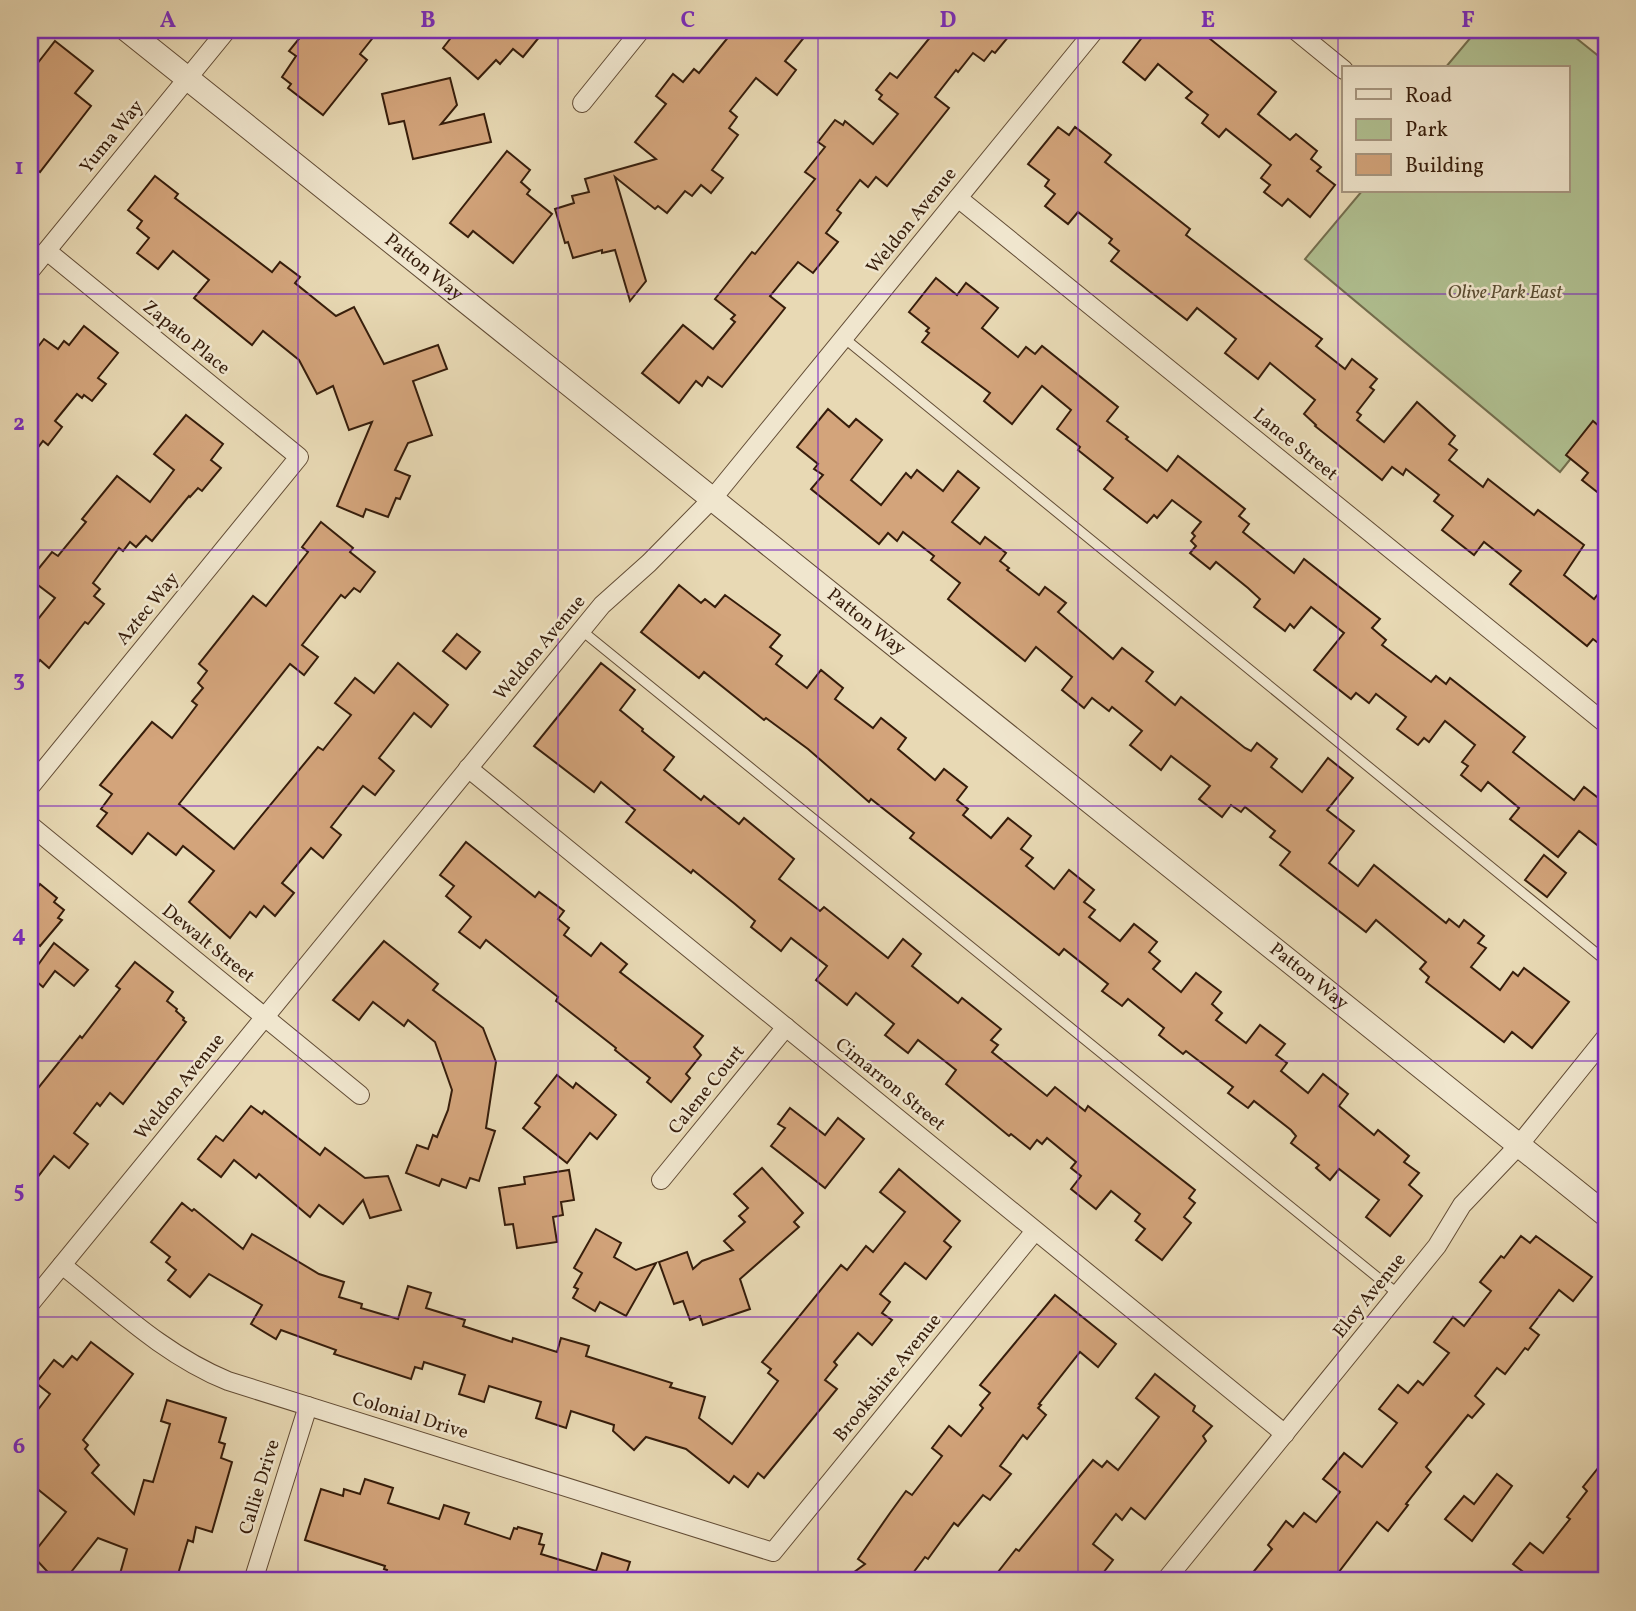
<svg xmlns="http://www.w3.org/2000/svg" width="1636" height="1611" viewBox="0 0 1636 1611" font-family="Vollkorn,serif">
<rect width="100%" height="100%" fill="#e8d9b4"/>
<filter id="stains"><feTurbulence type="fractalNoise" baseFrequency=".00286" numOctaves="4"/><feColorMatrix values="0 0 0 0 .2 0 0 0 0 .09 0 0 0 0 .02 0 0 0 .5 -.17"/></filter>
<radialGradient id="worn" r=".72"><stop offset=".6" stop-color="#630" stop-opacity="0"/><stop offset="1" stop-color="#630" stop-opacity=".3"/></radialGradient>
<path fill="#b0c091" stroke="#736e4e" stroke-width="2" d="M1477,30H1566L1606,62V415L1560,472L1305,259L1362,191H1568V68H1445Z"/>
<g fill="#d3a47b" stroke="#361d0b" stroke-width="2">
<path d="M306,30H379L360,54L367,60L323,115L288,88L291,84L282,77L296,56L289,51Z"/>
<path d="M457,30H545L523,57L513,49L500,64L496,60L478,79L443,48Z"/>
<path d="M734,30H810L785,61L796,70L777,95L756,78L730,111L737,117L729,128L738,135L712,170L723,178L711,193L701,185L692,196L685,191L667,213L658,206L655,209L615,177L646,281L630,301L615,250L602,253V250L573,258L568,242L565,243L555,209L574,203L572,196L589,192L585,179L656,159L635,142L666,104L656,96L673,74L683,82L694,69L699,73Z"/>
<path d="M936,30H1014L995,53L992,51L984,61L973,53L958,72L956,70L935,97L949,108L887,186L876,177L868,187L860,180L837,210L841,213L826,233L838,242L813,273L798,262L770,296L785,308L722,387L708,377L702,386L696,381L679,403L642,373L683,325L713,349L735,322L731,319L735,315L715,299L752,252L755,254L815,179L805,172L825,147L818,142L835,120L843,125L845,121L873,144L898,114L879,99L882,95L876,90L890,73L897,78Z"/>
<path d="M1157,30H1199L1276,92L1258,114L1290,140L1296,134L1317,151L1311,159L1321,167L1317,171L1335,185L1310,217L1288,199L1282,206L1264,192L1270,185L1261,178L1271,165L1226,129L1219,137L1202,123L1208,115L1186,98L1192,92L1158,64L1145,80L1123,62L1144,35L1150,38Z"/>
<path d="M55,41L93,71L75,93L91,106L40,172L30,164V73Z"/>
<path d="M450,78L457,105L441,124L484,114L491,142L413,159L404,121L389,124L382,94Z"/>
<path d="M1058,127L1069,135L1075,127L1111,155L1105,162L1190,229L1186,235L1322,339L1316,346L1345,369L1352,359L1377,379L1370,387L1374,390L1357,412L1361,415L1357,420L1384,442L1417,402L1455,436L1449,444L1457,450L1449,460L1483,487L1488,479L1534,515L1538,510L1584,545L1564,575L1594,599L1606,584V649L1593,639L1587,646L1510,584L1521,571L1484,542L1474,555L1442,530L1453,516L1434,501L1439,495L1406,469L1403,475L1392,467L1382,480L1315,426L1316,425L1304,414L1315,400L1299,387L1270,363L1258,379L1225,353L1236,339L1197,308L1187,320L1111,261L1119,251L1109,243L1112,239L1078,212L1068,224L1045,206L1055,194L1045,186L1049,180L1028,164Z"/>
<path d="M507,151L530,170L521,182L530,190L527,194L552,214L513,263L473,231L468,237L450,223Z"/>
<path d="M155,176L178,194L175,198L272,272L280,262L300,277L295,283L336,316L354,307L384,364L438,345L447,369L413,381L432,435L408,443L395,470L410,476L400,499L396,498L388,517L366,509L363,517L337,506L372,422L349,430L333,386L317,394L299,360L263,331L252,345L194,298L209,280L173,251L158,269L137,253L149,238L137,228L142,221L128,210Z"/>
<path d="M936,278L957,295L966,283L998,308L982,328L1018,357L1026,347L1035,354L1042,346L1118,407L1107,421L1128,437L1126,439L1167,471L1178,456L1245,509L1239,516L1249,524L1243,532L1294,573L1304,559L1380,619L1372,628L1386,640L1382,645L1431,682L1436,676L1446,684L1450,678L1525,737L1513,752L1547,779L1574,800L1584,787L1606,804V852L1579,831L1558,857L1510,819L1519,808L1488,782L1481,791L1461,775L1468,766L1462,762L1475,745L1445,721L1429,742L1424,738L1418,745L1397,729L1406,717L1376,694L1369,703L1356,693L1351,699L1314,670L1344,633L1311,607L1294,628L1290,624L1285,631L1254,607L1260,599L1248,588L1216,562L1210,569L1190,553L1196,546L1191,541L1195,536L1192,533L1201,522L1172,500L1157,518L1154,515L1147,523L1104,489L1113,478L1078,450L1080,447L1057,429L1071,410L1042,386L1012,424L984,401L990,393L922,342L929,333L926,331L929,328L909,312Z"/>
<path d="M84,326L118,353L98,378L106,384L92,401L84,395L82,398L77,394L55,421L62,427L48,445L43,441L30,458V357L44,339L58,349L64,341L69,345Z"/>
<path d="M828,409L849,427L856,419L882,440L851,480L881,505L906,473L911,478L917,470L943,491L958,471L979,488L952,522L980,544L985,537L1006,553L1000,561L1009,568L1007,570L1039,595L1045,587L1066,603L1058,612L1113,659L1122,648L1153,672L1146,681L1175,705L1181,697L1245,748L1251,751L1257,743L1277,759L1271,767L1302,792L1328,758L1353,778L1327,810L1354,831L1329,863L1358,886L1374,865L1446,923L1449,919L1459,927L1464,920L1484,936L1478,943L1486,948L1471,967L1500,990L1513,972L1518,976L1524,968L1569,1002L1532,1048L1512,1032L1504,1042L1426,982L1429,977L1420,969L1426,962L1376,920L1366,932L1280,865L1290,852L1270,837L1275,831L1245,807L1241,812L1231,805L1222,817L1199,799L1210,786L1171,756L1161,770L1130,745L1142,731L1112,707L1109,711L1092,698L1084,708L1062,690L1072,677L1036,647L1025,661L948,599L960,583L931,560L934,556L903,532L897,541L888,533L879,544L811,489L823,475L814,469L818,464L797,447Z"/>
<path d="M186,415L223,444L211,460L221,468L202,491L198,488L190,497L189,496L152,541L146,536L136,547L130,542L123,551L119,548L93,583L100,589L94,596L104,604L88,624L85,622L49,668L40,660L30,672V629L55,598L30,579L52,552L58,556L86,522L82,519L117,476L150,502L174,470L154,454Z"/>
<path d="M1593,421L1606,432V499L1582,480L1588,473L1566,455Z"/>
<path d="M321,522L353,548L350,552L375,572L360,592L354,588L345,598L341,595L302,645L318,657L304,675L290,664L179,804L234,849L318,747L323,750L351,715L335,703L355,678L374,693L398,663L448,705L431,727L414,713L379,758L394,771L375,795L363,786L331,827L341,835L323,858L311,848L282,883L294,893L275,916L264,906L256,917L250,912L230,938L189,902L214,871L183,846L176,855L148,833L132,854L97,826L107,813L101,809L112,794L100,785L152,722L172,738L197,705L192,701L203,688L198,683L207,671L199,664L253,596L266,606L308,552L302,547Z"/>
<path d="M679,585L701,603L705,599L715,607L725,595L780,635L770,647L782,656L776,664L807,688L821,670L843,688L835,699L873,728L881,718L906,738L898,749L935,780L944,769L967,787L957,800L968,809L963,815L991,838L1008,818L1031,836L1021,849L1033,858L1026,866L1054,889L1069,870L1094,890L1084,902L1095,910L1089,917L1120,941L1134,924L1157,942L1149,952L1160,961L1153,969L1181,992L1196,973L1221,992L1212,1004L1222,1013L1216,1020L1246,1043L1260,1025L1285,1044L1276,1055L1287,1063L1281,1071L1308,1093L1323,1074L1348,1094L1339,1106L1374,1135L1378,1130L1409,1156L1404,1162L1419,1173L1409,1185L1422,1196L1390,1236L1366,1217L1379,1200L1339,1169L1330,1180L1316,1168L1319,1165L1291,1143L1296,1136L1291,1130L1254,1101L1248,1108L1228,1093L1233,1087L1186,1051L1183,1054L1159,1035L1164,1028L1128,999L1122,1006L1102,991L1108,984L1064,949L1059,955L910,838L914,833L871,799L869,802L808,749L766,718L764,720L704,672L699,678L641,632Z"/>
<path d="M457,634L480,652L466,669L443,651Z"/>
<path d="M601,663L635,690L620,710L643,729L642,731L674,757L664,770L701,800L704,796L739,824L744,818L794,859L779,879L820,911L824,907L888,958L903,939L921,954L912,966L958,1003L962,998L1001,1029L991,1040L998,1045L992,1052L1047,1096L1055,1087L1085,1111L1088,1106L1195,1190L1189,1198L1195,1203L1184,1217L1191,1223L1162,1260L1136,1240L1145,1229L1135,1221L1140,1214L1111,1191L1096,1209L1071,1189L1081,1176L1071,1168L1076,1162L1047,1138L1042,1144L1037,1140L1030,1149L1011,1134L1009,1136L946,1084L956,1070L918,1040L908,1053L885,1035L894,1024L856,993L847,1005L816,980L827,966L791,938L781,951L751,927L755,921L735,904L693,870L691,873L626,822L635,810L601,782L594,792L534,746Z"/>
<path d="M466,842L535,897L539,892L564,911L558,919L569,928L564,935L591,956L601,943L627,964L620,972L703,1036L694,1047L701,1055L686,1074L690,1078L671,1102L647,1082L650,1078L615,1050L616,1048L556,1001L558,997L486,940L480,948L459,932L471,917L446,896L454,886L440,875Z"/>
<path d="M1544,855L1566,873L1547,897L1525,880Z"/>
<path d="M40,884L57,898L54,902L64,910L58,918L62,920L40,946L30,938V898Z"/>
<path d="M384,941L438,984L433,990L483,1028L496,1062L486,1128L495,1131L479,1181L470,1178L466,1188L442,1179L439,1186L406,1173L417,1145L428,1149L433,1135L437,1137L448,1110L452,1090L435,1042L408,1020L404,1026L373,1002L359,1020L333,1000Z"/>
<path d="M54,943L88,970L74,986L55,971L43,987L30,976Z"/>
<path d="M135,962L173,992L167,1001L177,1009L176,1011L184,1018L183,1020L186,1022L123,1104L110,1093L100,1106L97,1103L74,1133L88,1144L69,1168L54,1156L30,1187V1098L80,1036L82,1038L120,989L116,986Z"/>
<path d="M557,1075L573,1088L576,1083L616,1115L597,1139L590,1133L567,1163L523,1128L540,1107L535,1103Z"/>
<path d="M251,1106L262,1114L264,1111L320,1155L325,1148L365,1178L388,1176L401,1210L370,1218L363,1200L343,1224L319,1205L310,1217L259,1174L256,1178L234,1160L221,1177L198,1159L216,1136L223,1141Z"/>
<path d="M790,1108L825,1135L838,1118L864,1139L825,1188L771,1146L785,1128L778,1124Z"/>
<path d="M762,1168L803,1213L794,1222L799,1227L740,1279L750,1309L703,1325L700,1316L690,1320L683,1301L674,1304L659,1262L687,1252L693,1269L702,1261L733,1250L724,1241L745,1222L739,1216L748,1208L734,1194Z"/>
<path d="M899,1169L960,1221L944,1241L951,1247L926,1279L905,1263L880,1294L890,1302L882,1313L892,1320L872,1345L858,1333L834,1362L837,1365L825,1380L837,1389L764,1478L758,1473L748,1487L734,1476L729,1483L686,1449L646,1437L634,1450L613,1431L614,1425L571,1411L566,1428L536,1418L541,1402L489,1386L484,1402L459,1394L465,1375L424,1362L422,1369L415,1367L411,1379L334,1354L336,1350L281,1330L276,1339L251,1324L262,1305L209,1274L190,1297L168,1280L176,1270L166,1262L170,1257L151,1242L182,1203L192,1211L194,1209L243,1249L252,1234L319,1274L344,1282L339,1297L362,1304L361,1308L398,1319L408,1286L431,1293L426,1308L465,1320L463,1326L512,1342L513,1338L557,1352L561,1338L589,1346L586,1356L672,1383L670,1387L705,1397L699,1418L732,1444L778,1381L768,1373L771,1369L762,1362L841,1265L847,1270L866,1246L873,1252L905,1212L880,1192Z"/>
<path d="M569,1170L574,1200L561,1202L563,1215L553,1217L557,1242L517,1248L513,1224L505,1225L499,1188L525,1184L524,1177Z"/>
<path d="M596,1229L621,1243L614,1257L636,1270L656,1263L626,1316L600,1302L595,1311L573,1298L578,1289L574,1287L582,1273L574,1268Z"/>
<path d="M1521,1236L1530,1243L1536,1236L1592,1277L1573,1301L1559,1290L1530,1328L1539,1335L1528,1350L1525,1348L1505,1374L1497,1368L1475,1396L1484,1404L1472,1418L1468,1415L1426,1467L1431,1472L1406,1504L1408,1505L1388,1531L1377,1522L1332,1581H1246L1272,1549L1268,1545L1286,1521L1293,1527L1304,1513L1316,1522L1340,1492L1323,1479L1344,1453L1362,1467L1397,1423L1379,1409L1398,1385L1408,1393L1418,1381L1423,1385L1449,1353L1434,1342L1453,1317L1464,1326L1491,1291L1480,1282L1501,1256L1504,1258Z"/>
<path d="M1055,1295L1116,1344L1098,1367L1080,1352L1039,1404L1041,1405L1038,1408L1046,1415L1027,1439L1023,1435L1000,1466L1011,1474L990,1500L983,1495L958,1526L954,1523L928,1559L925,1557L907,1581H842L865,1564L858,1559L890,1513L906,1491L912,1495L942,1456L932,1448L949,1426L961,1436L983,1408L980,1405L990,1393L980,1385Z"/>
<path d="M91,1342L133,1374L83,1440L88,1445L85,1449L99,1465L92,1473L134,1514L144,1480L153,1482L170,1424L161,1421L167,1400L226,1418L219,1442L225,1444L221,1458L232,1462L212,1532L196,1527L193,1542L188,1540L176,1581H118L127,1549L98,1538L64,1581H56L32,1555L66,1512L30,1483V1420L50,1394L36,1383L54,1360L63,1367L72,1356L77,1360Z"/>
<path d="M1155,1374L1195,1406L1193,1411L1212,1426L1203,1436L1206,1441L1145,1519L1131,1508L1122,1520L1116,1514L1093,1544L1113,1560L1097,1581H991L1016,1549L1019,1551L1093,1460L1102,1467L1107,1461L1118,1470L1159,1417L1136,1398Z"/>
<path d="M1606,1458V1572L1599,1581H1535L1513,1564L1530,1543L1543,1553L1570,1519L1567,1517L1587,1491L1583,1487Z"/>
<path d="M1497,1474L1512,1486L1472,1541L1445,1519L1464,1496L1474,1504Z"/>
<path d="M365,1479L393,1488L388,1503L439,1519L444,1505L469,1513L465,1524L510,1539L514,1528L517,1529L518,1527L542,1534L539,1544L544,1545L541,1554L596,1571L602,1553L630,1562L624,1581H384L387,1570L384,1569L385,1566L305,1540L321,1489L343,1496L344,1489L360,1494Z"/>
</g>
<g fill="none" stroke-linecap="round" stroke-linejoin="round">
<g stroke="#624c35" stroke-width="11">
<g id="service">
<path d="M844,338L1606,961"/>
<path d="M581,630L1398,1294"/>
</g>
</g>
<g stroke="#624c35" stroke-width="20">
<g id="minor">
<path d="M1295,30L1344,70"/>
<path d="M582,103L641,30"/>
<path d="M958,198L1606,724"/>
<path d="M30,271L227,30"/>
<path d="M468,768L1285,1434"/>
<path d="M30,787L299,457L47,251"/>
<path d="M30,825L360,1095"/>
<path d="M661,1180L786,1027"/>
<path d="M62,1265C115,1307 164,1355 228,1381L773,1552L1035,1231"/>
<path d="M30,1304L602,605L649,563L713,498L1095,30"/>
<path d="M253,1581L308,1406"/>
<path d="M1165,1581L1437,1246L1462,1205L1519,1145L1606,1037"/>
</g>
</g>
<g stroke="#624c35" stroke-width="25">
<g id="tertiary">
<path id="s1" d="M127,30L1606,1215"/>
</g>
</g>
<use href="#service" stroke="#f0e6ce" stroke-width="9"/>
<use href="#minor" stroke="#f0e6ce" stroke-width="18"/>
<use href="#tertiary" stroke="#f0e6ce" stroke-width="23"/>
</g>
<path fill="none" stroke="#7b2cbf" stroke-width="2" stroke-opacity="0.55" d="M298,30V1581M558,30V1581M818,30V1581M1078,30V1581M1338,30V1581M30,294H1606M30,550H1606M30,806H1606M30,1061H1606M30,1317H1606"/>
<g text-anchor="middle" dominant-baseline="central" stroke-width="5" stroke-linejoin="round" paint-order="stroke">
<g font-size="19" fill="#361d0b" stroke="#f0e6ce">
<text transform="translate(112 137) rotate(-51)">Yuma Way</text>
<text transform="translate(912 221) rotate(-51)">Weldon Avenue</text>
<text stroke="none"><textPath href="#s1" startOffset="380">Patton Way</textPath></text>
<text transform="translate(186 338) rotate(39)">Zapato Place</text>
<text transform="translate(1295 445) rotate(39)">Lance Street</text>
<text transform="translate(148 609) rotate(-51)">Aztec Way</text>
<text stroke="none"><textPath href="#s1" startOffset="947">Patton Way</textPath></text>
<text transform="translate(540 648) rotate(-50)">Weldon Avenue</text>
<text transform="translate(208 944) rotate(39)">Dewalt Street</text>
<text stroke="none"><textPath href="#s1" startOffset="1514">Patton Way</textPath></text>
<text transform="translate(890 1085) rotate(39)">Cimarron Street</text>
<text transform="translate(180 1087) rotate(-51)">Weldon Avenue</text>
<text transform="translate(707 1090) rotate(-51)">Calene Court</text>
<text transform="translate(1370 1296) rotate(-51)">Eloy Avenue</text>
<text transform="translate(888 1378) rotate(-51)">Brookshire Avenue</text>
<text transform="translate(410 1416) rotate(17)">Colonial Drive</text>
<text transform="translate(260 1487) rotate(-73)">Callie Drive</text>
</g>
<g font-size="19" font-style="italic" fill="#5b4e33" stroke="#f0e6ce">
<text x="1505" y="293">Olive Park East</text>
</g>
</g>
<rect width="1636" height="1611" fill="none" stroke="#e8d9b4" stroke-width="77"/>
<rect x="1342" y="66" width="228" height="126" fill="#f0e6ce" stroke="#a69680" stroke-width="2"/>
<rect x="1356" y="89" width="35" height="10" fill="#f0e6ce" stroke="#a69680" stroke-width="2"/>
<text x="1405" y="102" font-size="21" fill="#361d0b">Road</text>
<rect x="1356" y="119" width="35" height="21" fill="#b0c091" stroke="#a69680" stroke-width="2"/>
<text x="1405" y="136" font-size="21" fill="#361d0b">Park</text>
<rect x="1356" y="154" width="35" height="21" fill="#d3a47b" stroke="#a69680" stroke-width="2"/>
<text x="1405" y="172" font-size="21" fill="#361d0b">Building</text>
<rect x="38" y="38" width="1560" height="1534" fill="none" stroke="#7b2cbf" stroke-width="2.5"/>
<g font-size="23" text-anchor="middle" font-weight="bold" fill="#7b2cbf">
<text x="168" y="27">A</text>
<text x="428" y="27">B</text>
<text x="688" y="27">C</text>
<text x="948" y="27">D</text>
<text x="1208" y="27">E</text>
<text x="1468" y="27">F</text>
<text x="19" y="174">1</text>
<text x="19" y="430">2</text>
<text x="19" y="686">3</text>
<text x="19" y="941">4</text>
<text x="19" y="1197">5</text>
<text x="19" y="1453">6</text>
</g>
<rect width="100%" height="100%" filter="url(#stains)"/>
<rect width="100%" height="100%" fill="url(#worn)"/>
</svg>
